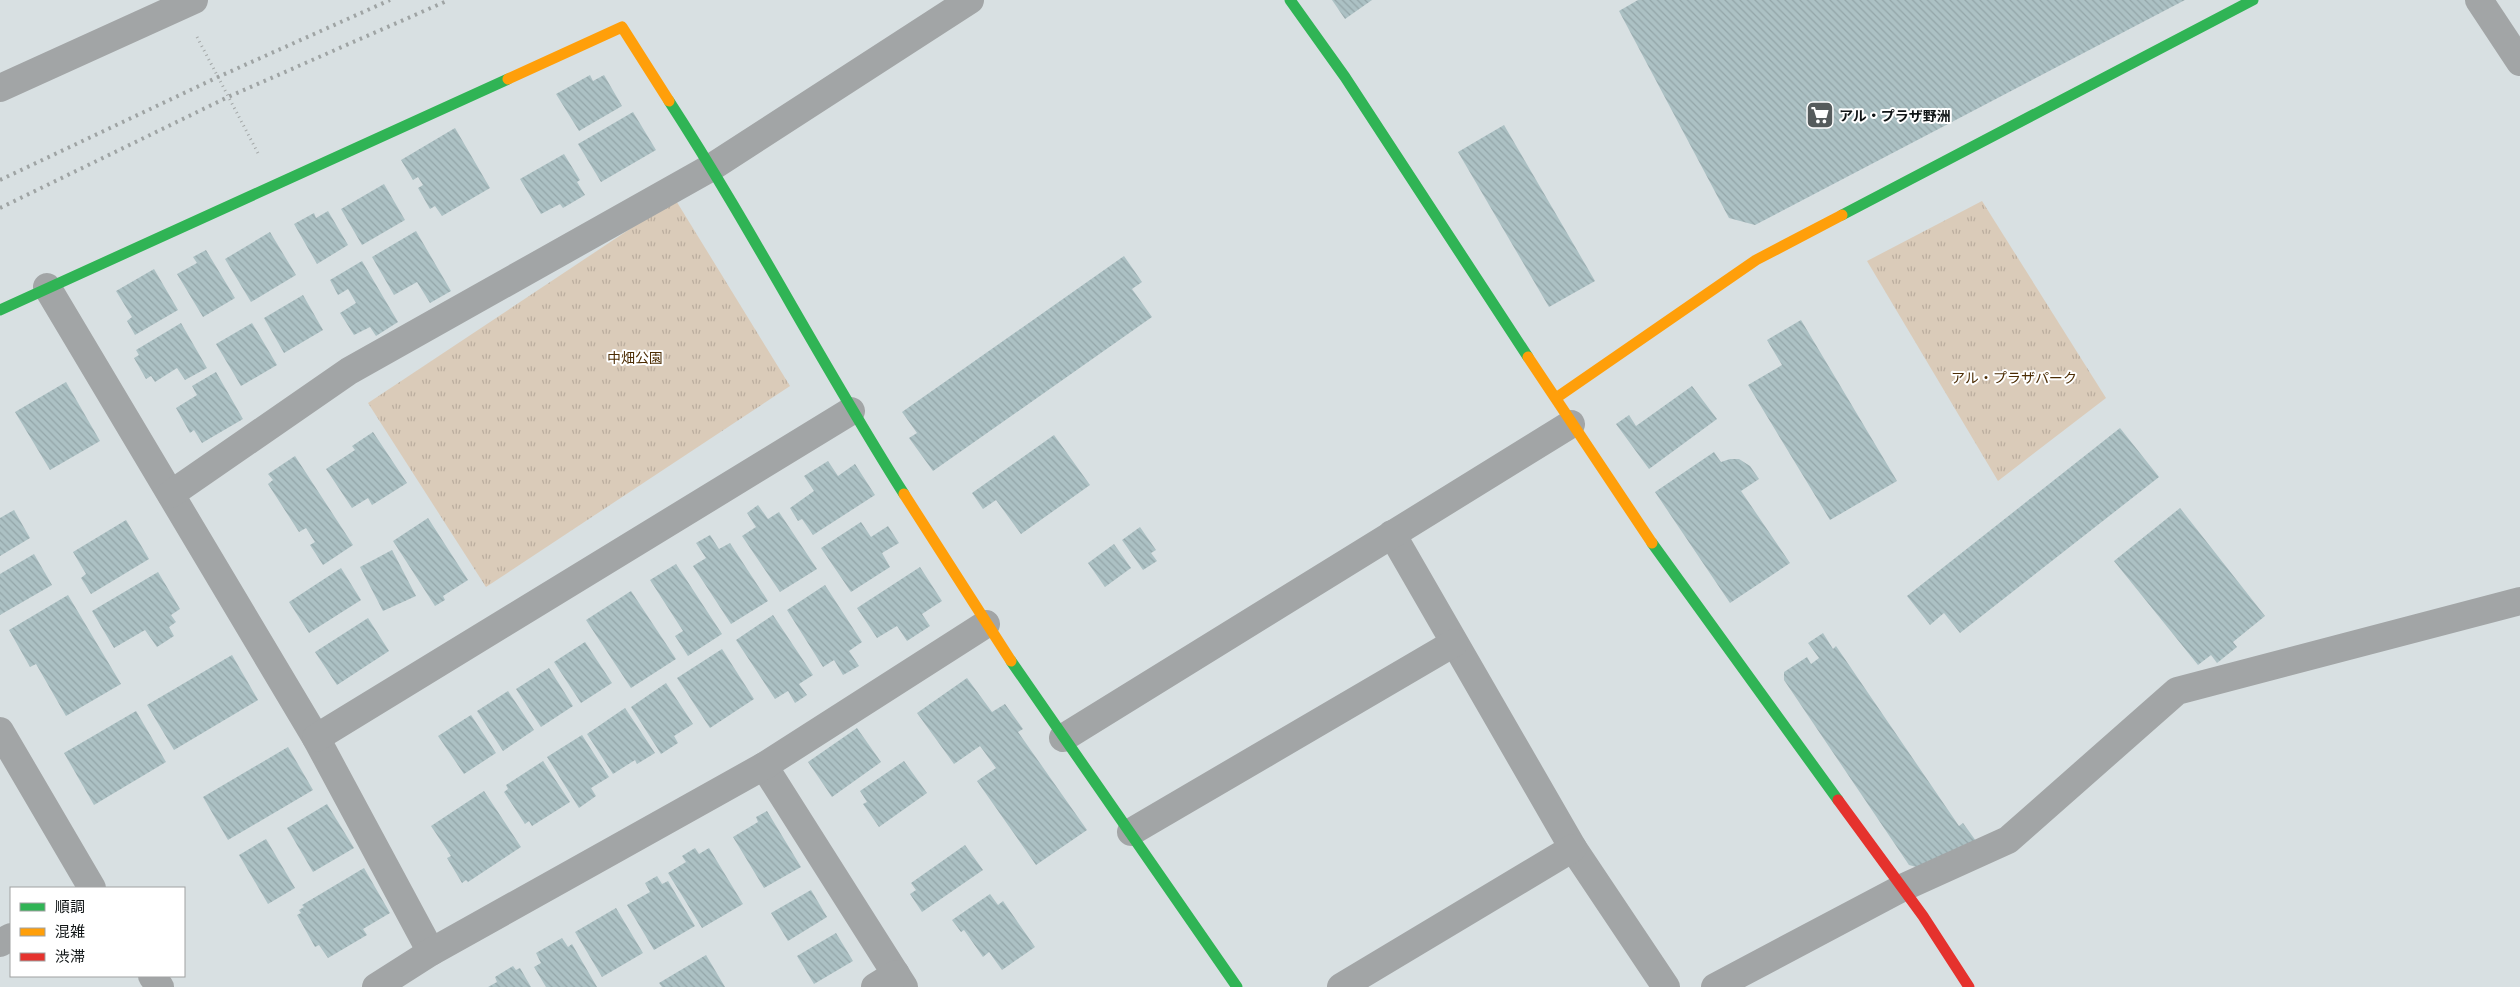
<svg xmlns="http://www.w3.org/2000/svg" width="2520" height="987" viewBox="0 0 2520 987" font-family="'Titillium Web','Noto Sans JP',sans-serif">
<defs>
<pattern id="grass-tufts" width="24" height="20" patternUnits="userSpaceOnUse" patternTransform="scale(1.25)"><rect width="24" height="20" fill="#dacbb9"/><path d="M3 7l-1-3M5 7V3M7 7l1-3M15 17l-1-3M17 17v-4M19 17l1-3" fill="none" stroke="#baad9e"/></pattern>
<pattern id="building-back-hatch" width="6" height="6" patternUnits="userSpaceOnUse" patternTransform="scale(1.25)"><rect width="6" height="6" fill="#acc1c4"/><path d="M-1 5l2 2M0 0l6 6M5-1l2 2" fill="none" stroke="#93a5a8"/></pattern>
</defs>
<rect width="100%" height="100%" fill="#d8e0e2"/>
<g fill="url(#grass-tufts)">
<path d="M675,199L790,386L486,587L368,403Z"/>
<path d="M1982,201L2106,398L1998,481L1867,261Z"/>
</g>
<g fill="url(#building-back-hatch)">
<path d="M1332,0H1372L1345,19Z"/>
<path d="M1638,0H2185L1755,225L1729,218L1619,11Z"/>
<path d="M590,75L593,81L604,75L622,106L579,131L556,94Z"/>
<path d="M633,112L656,150L601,182L578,144Z"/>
<path d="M1504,125L1595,281L1549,307L1458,152Z"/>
<path d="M455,128L490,188L442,216L435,206L430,209L418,188L423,185L418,177L413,180L401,160Z"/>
<path d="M564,154L580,180L577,182L585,195L563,208L560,204L541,214L520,179Z"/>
<path d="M384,184L405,220L362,245L341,209Z"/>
<path d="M328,211L348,245L317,264L294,224L314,213L316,218Z"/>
<path d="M416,231L451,291L430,303L417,282L394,295L372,257Z"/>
<path d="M270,232L296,275L251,302L225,259Z"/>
<path d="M206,250L235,298L203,317L177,274L197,263L193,257Z"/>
<path d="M1124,256L1142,282L1132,289L1152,317L933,471L909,438L917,433L902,412Z"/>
<path d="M362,261L398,322L376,336L370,327L354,335L340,313L356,303L348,289L338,295L330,280Z"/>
<path d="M154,269L178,310L135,335L127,321L132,317L116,291Z"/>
<path d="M303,295L323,330L284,353L264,318Z"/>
<path d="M1801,320L1897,481L1830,520L1748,385L1782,365L1767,340Z"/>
<path d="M181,323L207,368L185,380L177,368L155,382L151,376L146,379L134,358L139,355L136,350Z"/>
<path d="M252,323L277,365L241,386L216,344Z"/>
<path d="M216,372L243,419L202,443L194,430L190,433L176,408L197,395L192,386Z"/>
<path d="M66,382L100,441L50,470L15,412Z"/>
<path d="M1692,386L1717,419L1649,469L1616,424L1629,415L1636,426Z"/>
<path d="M2120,428L2159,477L1960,633L1944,613L1930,625L1907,596Z"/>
<path d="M373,432L407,483L372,505L368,498L352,508L326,469L355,450L352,446Z"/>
<path d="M1054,435L1090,485L1021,534L996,500L983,509L972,493Z"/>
<path d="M1714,452L1721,462L1730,459H1739L1750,466L1759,479L1741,491L1790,563L1730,603L1655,492Z"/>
<path d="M295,456L353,545L323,565L310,545L315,542L306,528L299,532L268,484L273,480L268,474Z"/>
<path d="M828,461L838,476L855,464L875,495L813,535L802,519L798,521L790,508L814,491L804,476Z"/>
<path d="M758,505L768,519L779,512L817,569L780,592L742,536L756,527L747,513Z"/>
<path d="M2180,508L2265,616L2233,642L2237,647L2217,663L2211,655L2198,665L2114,561Z"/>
<path d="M14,510L30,538L0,556V518Z"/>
<path d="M428,518L468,580L443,596L445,600L435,606L393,541Z"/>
<path d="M126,520L149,559L91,594L81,578L86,574L73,552Z"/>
<path d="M861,522L871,537L888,526L899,543L882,553L890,567L851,592L821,548Z"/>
<path d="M1140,527L1156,550L1151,553L1157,561L1143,570L1122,540Z"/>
<path d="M710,535L719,549L730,543L768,601L731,624L693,566L706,558L696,543Z"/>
<path d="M1114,544L1131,568L1105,587L1088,563Z"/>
<path d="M392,550L416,596L383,611L360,567Z"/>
<path d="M34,554L52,585L0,615V574Z"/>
<path d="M676,564L722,634L688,656L675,636L683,631L650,580Z"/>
<path d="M920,567L942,601L922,614L930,626L907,641L897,626L877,638L857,608Z"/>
<path d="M341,568L361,600L309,633L289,602Z"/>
<path d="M158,572L180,609L171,615L176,622L169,627L174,636L157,647L145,630L114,648L92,611Z"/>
<path d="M825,585L862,642L849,651L859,666L843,675L834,660L823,667L787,610Z"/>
<path d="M631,591L676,659L631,688L586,620Z"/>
<path d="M68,595L121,684L66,716L36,664L30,667L9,630Z"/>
<path d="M773,615L813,675L799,684L807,695L795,703L788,691L775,699L736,640Z"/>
<path d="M368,618L389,651L337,685L315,652Z"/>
<path d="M1823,633L1833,649L1836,646L1959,826L1963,823L1976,841L1933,864L1928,861L1920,868L1909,865L1784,680V672L1807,657L1811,664L1819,658L1808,643Z"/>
<path d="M585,642L612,683L581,703L554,662Z"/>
<path d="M722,649L754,699L710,728L677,678Z"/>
<path d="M232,655L258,700L174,750L147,705Z"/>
<path d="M549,668L573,706L541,727L516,689Z"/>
<path d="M967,678L992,712L1005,704L1023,729L1018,732L1087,830L1036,865L977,781L996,768L980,746L954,764L917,713Z"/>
<path d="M666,683L693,724L674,736L678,743L661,754L631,707Z"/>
<path d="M508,691L534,730L503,751L477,711Z"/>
<path d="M625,708L655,753L637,764L635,760L613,774L587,734Z"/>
<path d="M136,711L166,762L94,805L64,753Z"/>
<path d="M471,715L496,753L464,774L438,736Z"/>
<path d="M857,728L881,762L832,797L808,762Z"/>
<path d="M582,735L609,777L591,788L596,796L579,808L547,757Z"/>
<path d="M288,747L313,790L228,840L203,797Z"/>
<path d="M543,761L570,802L532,826L529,821L525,824L504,792L508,789L506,785Z"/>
<path d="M904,761L927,793L879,827L863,804L867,802L860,791Z"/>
<path d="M484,791L521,847L468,882L466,880L462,883L447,858L451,856L431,826Z"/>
<path d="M327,804L354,848L313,872L287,828Z"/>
<path d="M767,811L801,867L764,888L733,837L758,822L756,817Z"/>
<path d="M266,839L295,888L268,904L239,855Z"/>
<path d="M965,845L983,870L922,912L910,894L916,890L911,883Z"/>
<path d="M695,848L699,854L709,848L743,904L702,928L668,873L686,862L682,856Z"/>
<path d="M364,868L390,913L363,929L367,935L328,958L319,945L315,947L297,915L301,913L299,910L304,907L302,905Z"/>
<path d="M657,876L662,884L668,881L695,926L654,950L627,905L650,892L645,883Z"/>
<path d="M811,890L827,917L788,941L771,913Z"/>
<path d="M990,894L998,905L1003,901L1035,947L1002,970L989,952L983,957L964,930L961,932L952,920Z"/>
<path d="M616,908L643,953L602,977L575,932Z"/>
<path d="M836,933L853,961L814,984L797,956Z"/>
<path d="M562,938L568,947L572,944L597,987H546L534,967L541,963L536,953Z"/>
<path d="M706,955L725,987H662L659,983Z"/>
<path d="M513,966L516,970L520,968L531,987H488L497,982L495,977Z"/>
</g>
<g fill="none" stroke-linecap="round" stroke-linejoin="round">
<path stroke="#a3a7a7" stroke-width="3" stroke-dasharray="1 4" stroke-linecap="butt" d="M197,37L259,155"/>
<g stroke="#a2a5a6" stroke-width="28">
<path d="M2479,0L2520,62"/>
<path d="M0,88L194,0"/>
<path d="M47,287L316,738L431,952"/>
<path d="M171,494L349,371L712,167L970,0"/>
<path d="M1392,534L1573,848L1666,987"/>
<path d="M0,731L92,888"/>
<path d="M316,738L851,411"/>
<path d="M1063,738L1571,424"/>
<path d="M764,766L904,987"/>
<path d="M1131,832L1454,643"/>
<path d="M0,943L11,937"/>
<path d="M152,976L160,987"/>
<path d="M376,987L431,952L764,766L986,624"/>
<path d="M875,987L896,974"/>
<path d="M1341,987L1573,848"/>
<path d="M1715,987L1902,888L2008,840L2177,691L2520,601"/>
</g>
<g stroke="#30b455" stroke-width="11">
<path d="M1290,0L1345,77L1528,357"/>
<path d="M669,101C752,229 822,365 904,494"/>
<path d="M1842,215L2253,0"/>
<path d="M0,310L508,79"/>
<path d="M1652,543L1838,800"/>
<path d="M1011,661L1237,987"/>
</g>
<g stroke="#ff9f0a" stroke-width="11">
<path d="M508,79L622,27L669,101"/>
<path d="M1528,357L1652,543"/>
<path d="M1556,398L1756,260L1842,215"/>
<path d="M904,494L1011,661"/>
</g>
<path stroke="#e5322d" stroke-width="11" d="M1838,800L1923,916L1969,987"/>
<g stroke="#9fa4a4" stroke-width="4" stroke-dasharray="2.5 5" stroke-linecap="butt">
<path d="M0,180L218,77L390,0"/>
<path d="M0,208L228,97L449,0"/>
</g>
</g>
<defs>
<g id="supermarket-square" transform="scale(1.4375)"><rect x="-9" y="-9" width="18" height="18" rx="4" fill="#555b5c" stroke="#fff"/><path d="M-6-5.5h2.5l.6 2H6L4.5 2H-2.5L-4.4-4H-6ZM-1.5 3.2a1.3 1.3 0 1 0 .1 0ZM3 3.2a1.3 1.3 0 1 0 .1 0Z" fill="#fff"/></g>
</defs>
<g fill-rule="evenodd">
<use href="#supermarket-square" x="1820" y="115"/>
</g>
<g text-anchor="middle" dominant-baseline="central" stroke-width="4" stroke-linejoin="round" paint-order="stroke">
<g font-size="14" font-weight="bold" fill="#0e1314" stroke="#fff" text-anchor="start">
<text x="1839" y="115">アル・プラザ野洲</text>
</g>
<g font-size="14" fill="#4c2c03" stroke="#fff">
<text x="635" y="357">中畑公園</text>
<text x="2014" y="377">アル・プラザパーク</text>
</g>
</g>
<rect x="10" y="887" width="175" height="90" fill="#ffffff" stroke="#9fa1a1"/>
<rect x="20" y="903" width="25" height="8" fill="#30b455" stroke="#9fa1a1"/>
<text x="55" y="912" font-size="15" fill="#0e1314">順調</text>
<rect x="20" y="928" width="25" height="8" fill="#ff9f0a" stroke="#9fa1a1"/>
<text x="55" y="937" font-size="15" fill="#0e1314">混雑</text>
<rect x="20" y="953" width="25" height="8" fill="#e5322d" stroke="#9fa1a1"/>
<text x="55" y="962" font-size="15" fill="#0e1314">渋滞</text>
</svg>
